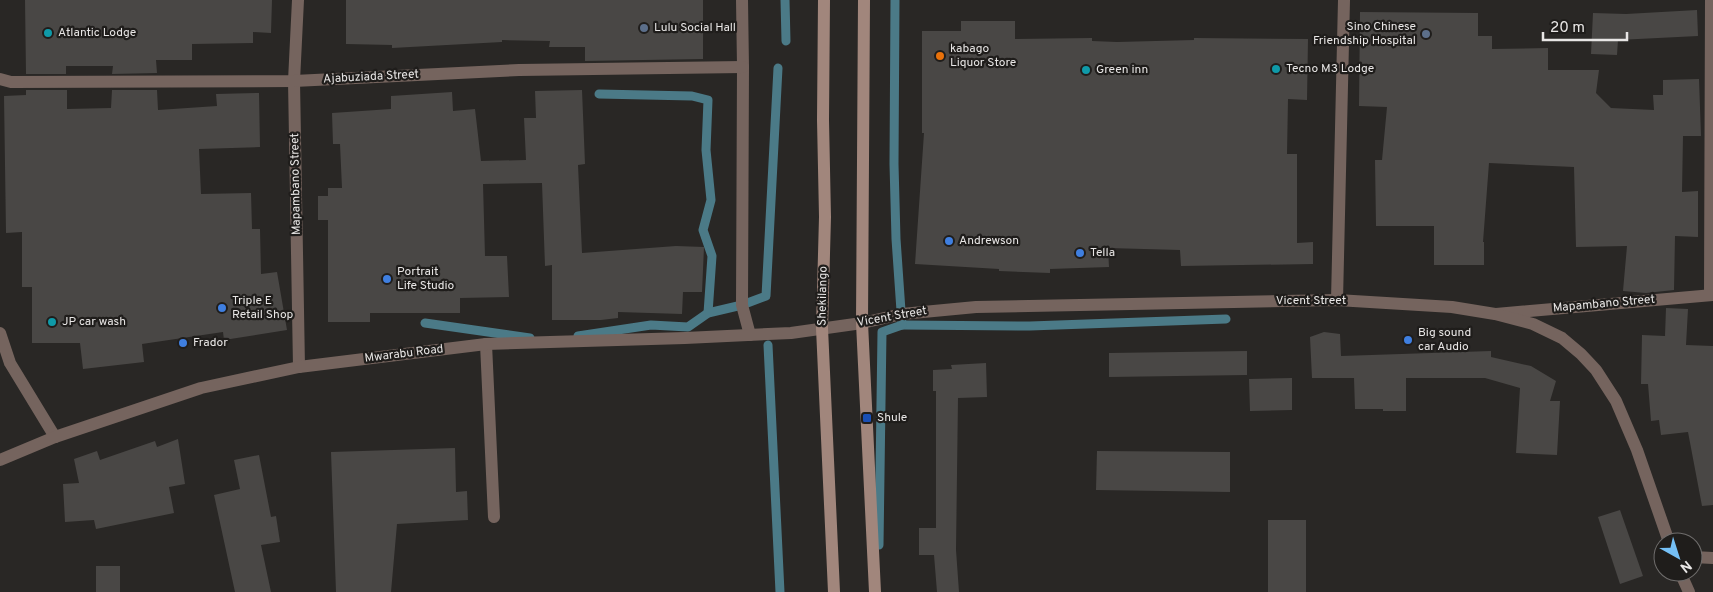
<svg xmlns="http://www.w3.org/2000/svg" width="1713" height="592" viewBox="0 0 1713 592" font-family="Overpass,sans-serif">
<rect width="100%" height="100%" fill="#292725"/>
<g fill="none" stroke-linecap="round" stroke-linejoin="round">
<g stroke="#4b7a87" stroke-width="9">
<path d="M785,0L786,41"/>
<path d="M599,94L692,96L708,100L706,150L711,200L703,230L712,256L708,313"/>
<path d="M425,323L530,338"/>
<path d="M902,325L1030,326L1226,319"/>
<path d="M578,336L651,325L688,327L708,313L742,305L766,296L778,68"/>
<path d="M768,345L780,592"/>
<path d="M879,545L882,332L902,325L896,239L894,164L895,0"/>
</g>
</g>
<g fill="#494745">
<path d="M25,0H272L271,33L253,32V43L192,44V60H156L157,73L112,74L113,66H66V74H26Z"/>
<path d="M346,0H703V59L585,61V47H549L550,41L502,40V42L392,48V45L346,44Z"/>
<path d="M1697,10L1698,36L1618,40L1617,55L1591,54L1593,13L1626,14Z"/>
<path d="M1360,12L1478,13V36H1492V49L1548,48V70H1599L1596,93L1611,108L1654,110L1653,95H1663V80L1699,79L1701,136H1683L1682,192L1698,191V237L1675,236L1674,290L1646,293L1623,291L1627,246L1576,247L1574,167L1489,163L1483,242H1484V265H1434V226H1376L1375,160H1382L1387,107L1359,106Z"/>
<path d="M961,21H1015V39L1092,38V41L1117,42L1194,40V38L1308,39L1307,100L1288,99L1287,154H1297V243L1313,242V264L1181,266L1180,250L1108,248L1109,267L1050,269V273L999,271V269L915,264L924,133H922V31H961Z"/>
<path d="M26,90H67V109L111,108L112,90H157L158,110L217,106L216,94L259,93L260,147L199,149L201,194L251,193L252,229H260L261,274L277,272L287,330L224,340L223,332L142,344L144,362L83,369L80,343H32V287H22V232L6,233L4,96L26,95Z"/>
<path d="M582,90L585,164L578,165L582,253L676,246L704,247L702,292H683L682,314L618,312V318L601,320H552V265L545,266L542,183L483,184L485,256H507L509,297L460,298V313H370V322H328V220H318V196H328V188H342L340,144H333L332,113L391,109V96L452,92L453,111L475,109L481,161L526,160L524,118H536L535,91Z"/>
<path d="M1666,308L1688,309L1686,345L1713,346V505L1702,506L1688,432L1661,435L1659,420L1651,421L1648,384H1641L1642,335L1665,336Z"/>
<path d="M1324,332L1340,334L1341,356L1491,351V357L1531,366L1556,381L1550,401H1560L1557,455L1516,453L1520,388L1485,378H1406V411H1383V409H1355L1354,378H1312L1310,337Z"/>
<path d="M1247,351V375L1109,377V353Z"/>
<path d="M986,363L987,397L958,398L956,550L959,592H937L934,555H919V528H936V391H933V370L952,369L951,365Z"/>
<path d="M1292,378V410L1250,411L1249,379Z"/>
<path d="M178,439L185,484L169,487L174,513L96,529L94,520L65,522L63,484L79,483L74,459L97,451L100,460L155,441L157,447Z"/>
<path d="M455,448L456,492L467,491L468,520L397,524L391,592H336L331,452Z"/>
<path d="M1097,451L1230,452V492L1096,490Z"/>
<path d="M259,455L271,517L276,516L280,542L261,545L271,592H235L214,495L240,489L234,460Z"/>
<path d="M1620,510L1643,576L1620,584L1598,517Z"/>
<rect x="1268" y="520" width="38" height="72"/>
<rect x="96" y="566" width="24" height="26"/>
</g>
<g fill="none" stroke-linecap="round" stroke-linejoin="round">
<g stroke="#75645e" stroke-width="12">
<path d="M298,0L294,81L299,367"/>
<path d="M742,0L743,67L742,305L750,335"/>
<path d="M0,79L11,82L294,81L519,70L743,67"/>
<path d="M1710,295L1711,0"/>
<path d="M1337,300L1344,0"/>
<path d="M1496,314L1713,295"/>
<path d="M0,333L10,363L55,437"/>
<path d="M486,344L494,517"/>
<path d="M1693,557L1713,558"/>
</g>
<g stroke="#75645e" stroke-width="12">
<path d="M0,460L55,437L201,388L299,367L486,344L685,338L791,333L862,323L902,314L976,307L1337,300L1452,307L1495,314L1533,324L1562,338L1581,354L1596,370L1616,401L1637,450L1669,542"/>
<path d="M1680,572L1689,592"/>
</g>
<g stroke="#a1867c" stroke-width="12">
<path d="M824,0L823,120L825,217L822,328L834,592"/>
<path d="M864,0L862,323L875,592"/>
</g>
</g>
<g fill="#5c6f8a" stroke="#1f1d1b" stroke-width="2">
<circle cx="644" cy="28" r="5"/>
<circle cx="1426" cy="34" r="5"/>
</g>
<g fill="#0f9aa8" stroke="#1f1d1b" stroke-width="2">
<circle cx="48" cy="33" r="5"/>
<circle cx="1276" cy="69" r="5"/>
<circle cx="1086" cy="70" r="5"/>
<circle cx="52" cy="322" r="5"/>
</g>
<circle fill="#e8710a" stroke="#1f1d1b" stroke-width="2" cx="940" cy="56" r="5"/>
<g fill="#3f7fe0" stroke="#1f1d1b" stroke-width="2">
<circle cx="949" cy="241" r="5"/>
<circle cx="1080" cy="253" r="5"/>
<circle cx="387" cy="279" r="5"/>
<circle cx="222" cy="308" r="5"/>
<circle cx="1408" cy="340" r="5"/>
<circle cx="183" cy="343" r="5"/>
</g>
<rect fill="#1a4fb4" stroke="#1f1d1b" stroke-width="2" x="862" y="413" width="10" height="10" rx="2.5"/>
<g text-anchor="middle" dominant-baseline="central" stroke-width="4.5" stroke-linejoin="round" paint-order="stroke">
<g font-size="12" fill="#e8e6e5" stroke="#1f1d1b" text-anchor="start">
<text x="1416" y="27" text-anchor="end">Sino Chinese<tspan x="1416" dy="14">Friendship Hospital</tspan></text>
<text x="654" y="28">Lulu Social Hall</text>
<text x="58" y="33">Atlantic Lodge</text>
<text x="950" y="49">kabago<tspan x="950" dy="14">Liquor Store</tspan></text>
<text x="1286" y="69">Tecno M3 Lodge</text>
<text x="1096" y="70">Green inn</text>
<text x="959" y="241">Andrewson</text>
<text x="1090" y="253">Tella</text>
<text x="397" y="272">Portrait<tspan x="397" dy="14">Life Studio</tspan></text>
<text x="232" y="301">Triple E<tspan x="232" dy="14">Retail Shop</tspan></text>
<text x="62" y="322">JP car wash</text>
<text x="1418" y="333">Big sound<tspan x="1418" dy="14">car Audio</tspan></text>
<text x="193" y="343">Frador</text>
<text x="877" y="418">Shule</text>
</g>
<g font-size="12" fill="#e8e6e5" stroke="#1f1d1b">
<text transform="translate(371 77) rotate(-3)">Ajabuziada Street</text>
<text transform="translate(296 184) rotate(-91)">Mapambano Street</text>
<text transform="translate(823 296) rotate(-89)">Shekilango</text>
<text x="1311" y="301">Vicent Street</text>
<text transform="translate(1604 304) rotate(-5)">Mapambano Street</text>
<text transform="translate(892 317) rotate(-10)">Vicent Street</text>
<text transform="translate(404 354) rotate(-7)">Mwarabu Road</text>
</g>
</g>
<g transform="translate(1678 557) rotate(141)"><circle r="24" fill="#1f1d1b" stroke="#6f6d6c"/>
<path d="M0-4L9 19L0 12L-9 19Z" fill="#75c0f6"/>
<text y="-8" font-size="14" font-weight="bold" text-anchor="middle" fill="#e8e6e5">N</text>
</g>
<path d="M1543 32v8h84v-8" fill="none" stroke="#e8e6e5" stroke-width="2.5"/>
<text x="1550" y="32" font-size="15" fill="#e8e6e5" stroke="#1f1d1b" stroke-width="4" paint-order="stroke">20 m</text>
</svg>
